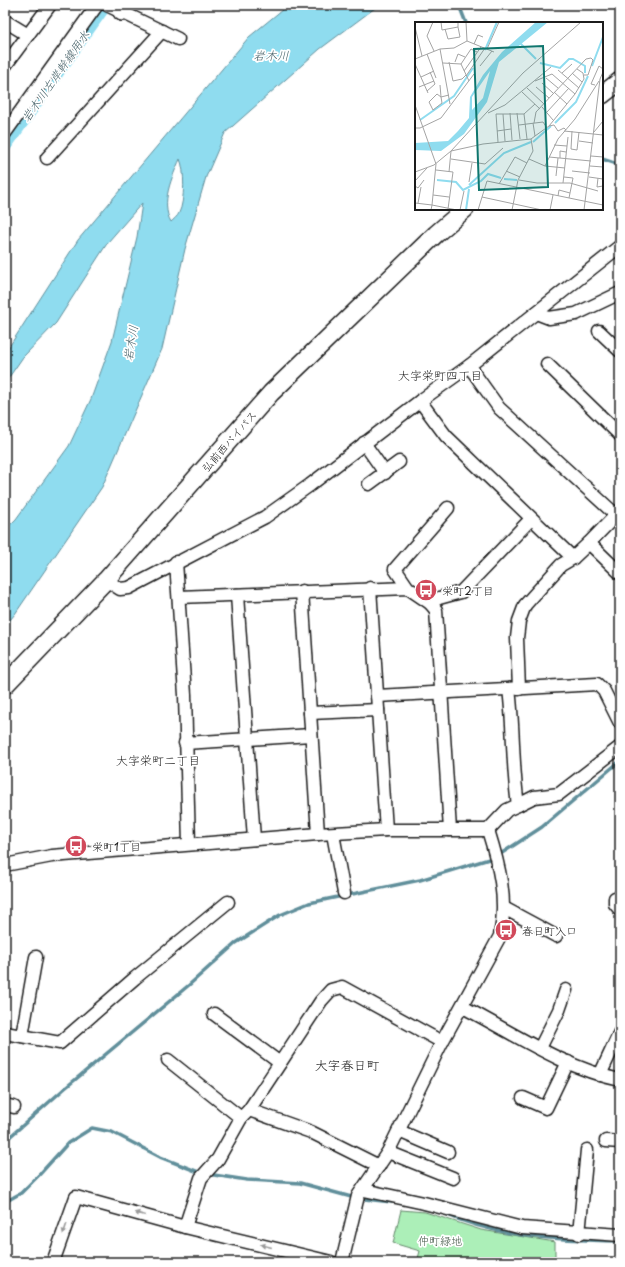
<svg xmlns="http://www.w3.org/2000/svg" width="625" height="1267" viewBox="0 0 625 1267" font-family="'Playpen Sans','Klee One',sans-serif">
<rect width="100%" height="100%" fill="#fff"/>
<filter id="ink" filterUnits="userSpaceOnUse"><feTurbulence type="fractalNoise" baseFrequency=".025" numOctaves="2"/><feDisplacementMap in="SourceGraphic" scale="8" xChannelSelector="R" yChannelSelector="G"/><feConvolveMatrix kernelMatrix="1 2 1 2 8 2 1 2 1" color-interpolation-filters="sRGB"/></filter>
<g filter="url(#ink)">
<path fill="#acefb8" stroke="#64866a" d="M401,1210L425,1212L481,1230L555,1242V1262H533L517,1259L516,1262H417L420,1251L393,1243Z"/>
<path fill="#8fdcef" stroke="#618f9b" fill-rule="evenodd" d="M288,5H379L320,49L225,133L206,177L185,249L162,349L102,487L15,614L5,626V530L16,519L69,446L91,399L112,341L137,237L142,203L108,242L56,323L23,357L5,383V353L78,240L249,37ZM180,159C185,170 185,201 179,213C178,216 173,220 171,222C160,203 172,177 180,159Z"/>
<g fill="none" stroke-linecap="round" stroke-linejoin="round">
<g stroke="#618f9b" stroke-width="3.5">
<path d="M459,5L466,23"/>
<path d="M602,159L620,165"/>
<path d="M502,853L542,827L620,761"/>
<path d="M5,1141L64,1089L189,985L236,943L280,915L309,903L420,880L489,859"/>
<path d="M207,1174L247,1180L300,1183L355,1198L392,1202"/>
<path d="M5,1202L21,1193L39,1175L68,1143L92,1128L112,1132L160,1157L201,1173"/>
<path d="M443,1213C498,1238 560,1240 620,1241"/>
</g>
<path stroke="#8fdcef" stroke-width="12" d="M5,147L106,5"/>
<g stroke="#1c1c1c" stroke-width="15">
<g id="street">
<path d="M107,5L178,39"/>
<path d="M5,21L28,35"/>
<path d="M5,66L50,5"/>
<path d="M5,133L97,5"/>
<path d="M47,158L162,31"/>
<path d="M536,313L549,318L576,314L620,293"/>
<path d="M599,331L620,351"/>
<path d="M547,364L620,435"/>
<path d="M469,366L499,408L616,515"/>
<path d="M420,401L446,436L573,558"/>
<path d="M364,443L385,473"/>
<path d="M369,484L399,462"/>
<path d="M589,543L620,573"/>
<path d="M176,562L185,695L189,844"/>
<path d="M106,580L120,589L129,588L265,517L310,485L420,401L469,366L620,246"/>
<path d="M370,588L386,830"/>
<path d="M408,588L395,569L448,508"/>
<path d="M302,591L318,834"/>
<path d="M237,595L254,839"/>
<path d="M179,597L408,588L430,603L436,610L450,830"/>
<path d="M430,603L439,598L461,592L531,519"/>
<path d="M519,689L517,638L519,621L525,605L561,565L573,558L589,543L620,511"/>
<path d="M377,696L597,684L604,691L620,723"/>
<path d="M310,713L378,710"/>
<path d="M185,743L311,735"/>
<path d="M518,805L534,797L559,794L620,747"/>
<path d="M333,834L344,893"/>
<path d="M5,865L52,856L318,834L386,830H488L507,810L518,805C512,766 514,728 509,689"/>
<path d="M615,898V904L620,910"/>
<path d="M504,908L556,936"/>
<path d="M463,1007C513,1033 564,1068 620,1080"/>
<path d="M214,1014L280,1063"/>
<path d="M5,1033L60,1043L135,978L228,902"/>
<path d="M22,1036L36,957"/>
<path d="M540,1048L559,1010L566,990"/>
<path d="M168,1060L241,1118"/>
<path d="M600,1075L620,1032"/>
<path d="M523,1098L546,1108L568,1062"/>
<path d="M5,1105L14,1107"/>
<path d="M249,1110L311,1132L379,1166"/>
<path d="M399,1131L448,1152"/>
<path d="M606,1141L620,1142"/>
<path d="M388,1152L453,1178"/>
<path d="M364,1190L424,1203L522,1228L620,1235"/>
<path d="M185,1227L201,1178L218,1159L241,1118L249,1110L321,1001L331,990L342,987L442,1042"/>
<path d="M579,1234L587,1150"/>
<path d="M53,1262L76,1197L185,1227L331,1262"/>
<path d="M342,1262L358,1196L388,1152L442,1042L500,936C508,900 499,865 488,830"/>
</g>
</g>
<g stroke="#1c1c1c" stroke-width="20">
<g id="secondary">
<path d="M122,12L125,5"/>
<path d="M602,95L620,81"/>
<path d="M5,685L106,580L271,393L436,234L465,209"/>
</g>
</g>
<use href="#street" stroke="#fff" stroke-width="12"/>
<use href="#secondary" stroke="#fff" stroke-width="17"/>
</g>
<defs><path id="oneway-solid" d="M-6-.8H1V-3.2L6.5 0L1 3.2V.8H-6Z"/></defs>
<g fill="#999">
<use href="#oneway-solid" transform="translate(140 1214) rotate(-165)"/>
<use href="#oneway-solid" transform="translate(65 1229) rotate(109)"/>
<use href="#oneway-solid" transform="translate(266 1246) rotate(-166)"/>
</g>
</g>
<defs>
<g id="bus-disc" transform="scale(1.15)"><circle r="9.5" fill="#d1495b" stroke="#fff"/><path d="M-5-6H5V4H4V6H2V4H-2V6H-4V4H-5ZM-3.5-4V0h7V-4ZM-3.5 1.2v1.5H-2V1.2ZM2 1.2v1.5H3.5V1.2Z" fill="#fff"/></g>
</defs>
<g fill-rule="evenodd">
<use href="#bus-disc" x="426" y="590"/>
<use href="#bus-disc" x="76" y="846"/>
<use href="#bus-disc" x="506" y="930"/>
</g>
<g text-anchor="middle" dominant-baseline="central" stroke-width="3.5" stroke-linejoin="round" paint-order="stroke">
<g font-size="11" fill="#1c1c1c" stroke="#fff">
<text transform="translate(229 441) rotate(-49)">弘前西バイパス</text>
</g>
<g font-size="11" fill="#1c1c1c" stroke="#fff" text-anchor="start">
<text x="442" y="590">栄町2丁目</text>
<text x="92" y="846">栄町1丁目</text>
<text x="522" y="930">春日町入口</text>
</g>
<g font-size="11" fill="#475b4b" stroke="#fff">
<text x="440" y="1240">仲町緑地</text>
</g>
<g font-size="12" font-style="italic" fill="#445f66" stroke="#fff">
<text x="271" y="55">岩木川</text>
<text transform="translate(55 76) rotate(-55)">岩木川左岸幹線用水</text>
<text transform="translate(130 343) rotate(-81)">岩木川</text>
</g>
<g font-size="12" fill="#1c1c1c" stroke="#fff">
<text x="440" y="375">大字栄町四丁目</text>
<text x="158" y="760">大字栄町二丁目</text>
</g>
<g font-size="13" fill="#1c1c1c" stroke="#fff">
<text x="347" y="1064">大字春日町</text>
</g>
</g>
<g transform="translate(415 22)">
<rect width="188" height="188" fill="#fff"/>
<path d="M121,0H133L84,40L72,80L49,112L26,129L0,128V121L33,119L43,109L54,96L55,75L68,53L87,30ZM75,49L68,76L57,88V75Z" fill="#8fdcef" fill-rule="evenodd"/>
<path fill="none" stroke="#8fdcef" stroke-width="2" d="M105,21L121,37M70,28L82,0M125,41L145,46L154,37H158L170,44V51M177,44L188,15M5,98L39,74L58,46M140,101L161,80L173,54M118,120L136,104M89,157L102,158M22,158L41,160L48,168L66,159L73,152L86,156M54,163L89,131L116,120M51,188L54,167"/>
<path fill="none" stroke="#a4a4a4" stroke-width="1" d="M18,0L12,14L19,29M26,0L27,8L43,5V0M51,0L52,19M0,5L7,34M30,7L33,17L45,15L43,5M52,19L79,30M59,22L63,13L68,15M25,27L35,82M72,27L84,0M12,32L21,56M0,37L25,27L39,26L52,19M34,40L38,59L47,57L51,53M40,40L43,32L50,35M28,41L46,42L54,59M0,42L13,71M46,42L56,27L62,30M65,44L77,29M143,48L164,66M49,49L66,25M147,51L157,42M157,51L167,60M51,54L70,26M6,55L19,49M131,56L143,66M120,59L137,52L160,72M127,61L138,71M25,63L26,75L27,81L18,88L14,80L22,72L26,75L34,73M180,63L176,62L184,44L188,47M4,65L19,59M121,65L134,76M112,66L129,82M12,69L20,62L15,50M107,70L125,87M139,70L152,82M0,83L21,142L17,183L42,188M127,85L138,98M132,90L154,66M73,91L90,83L136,45M95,91L97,118M102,91L105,117M81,92H109L112,117M81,92L83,120M88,92L90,119M109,92L120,82M119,101L121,90L171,37L176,36L178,38L173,53H169M104,103L128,100L132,106M134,104L139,103L143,109L149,106L151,108M0,106H5L26,96L59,52M82,109L96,107M149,109L188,113M157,109L156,127L162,128L164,110M179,110L188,99M120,114L134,104L160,72L169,57L168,51L162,47M164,119L178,121M139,123L152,124M176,134L188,135M134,135L176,139M145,136V129L151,130M36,137L70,142L88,126M114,137L130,144L150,146M130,144L143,117L160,97L184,59M175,144L188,145M21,148L38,150L33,187M91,149L105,155M157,149L175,151M0,150L19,143L36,129L108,51L166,0M34,150L36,129L68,122L116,117L120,114L118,101M141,154L143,136M149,155L158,156L154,176M174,155L188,157M183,156L182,165L188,164M104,158L122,161H155L183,169M0,159L12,146M54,160L57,141M148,161L153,115M84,162L100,135L112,141M0,164L3,166L9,158M18,173L34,175M143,174L144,168L155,171M67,175L127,188M0,181L17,183L16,188M3,181L6,165M45,188L49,169M63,188L72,159L188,183M97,188L103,158L118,129L116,117M135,188L138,173M169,188L185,57L188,50"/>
<path fill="#0f766e" fill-opacity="0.15" stroke="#0f766e" stroke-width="2" d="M128,24L133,165L64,168L59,27Z"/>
<rect width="188" height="188" fill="none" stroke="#1c1c1c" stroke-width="2"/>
</g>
<rect width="625" height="1267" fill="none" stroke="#fff" stroke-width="20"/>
<rect x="10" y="10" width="605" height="1247" fill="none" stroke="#1c1c1c" stroke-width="1.5" filter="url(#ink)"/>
</svg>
